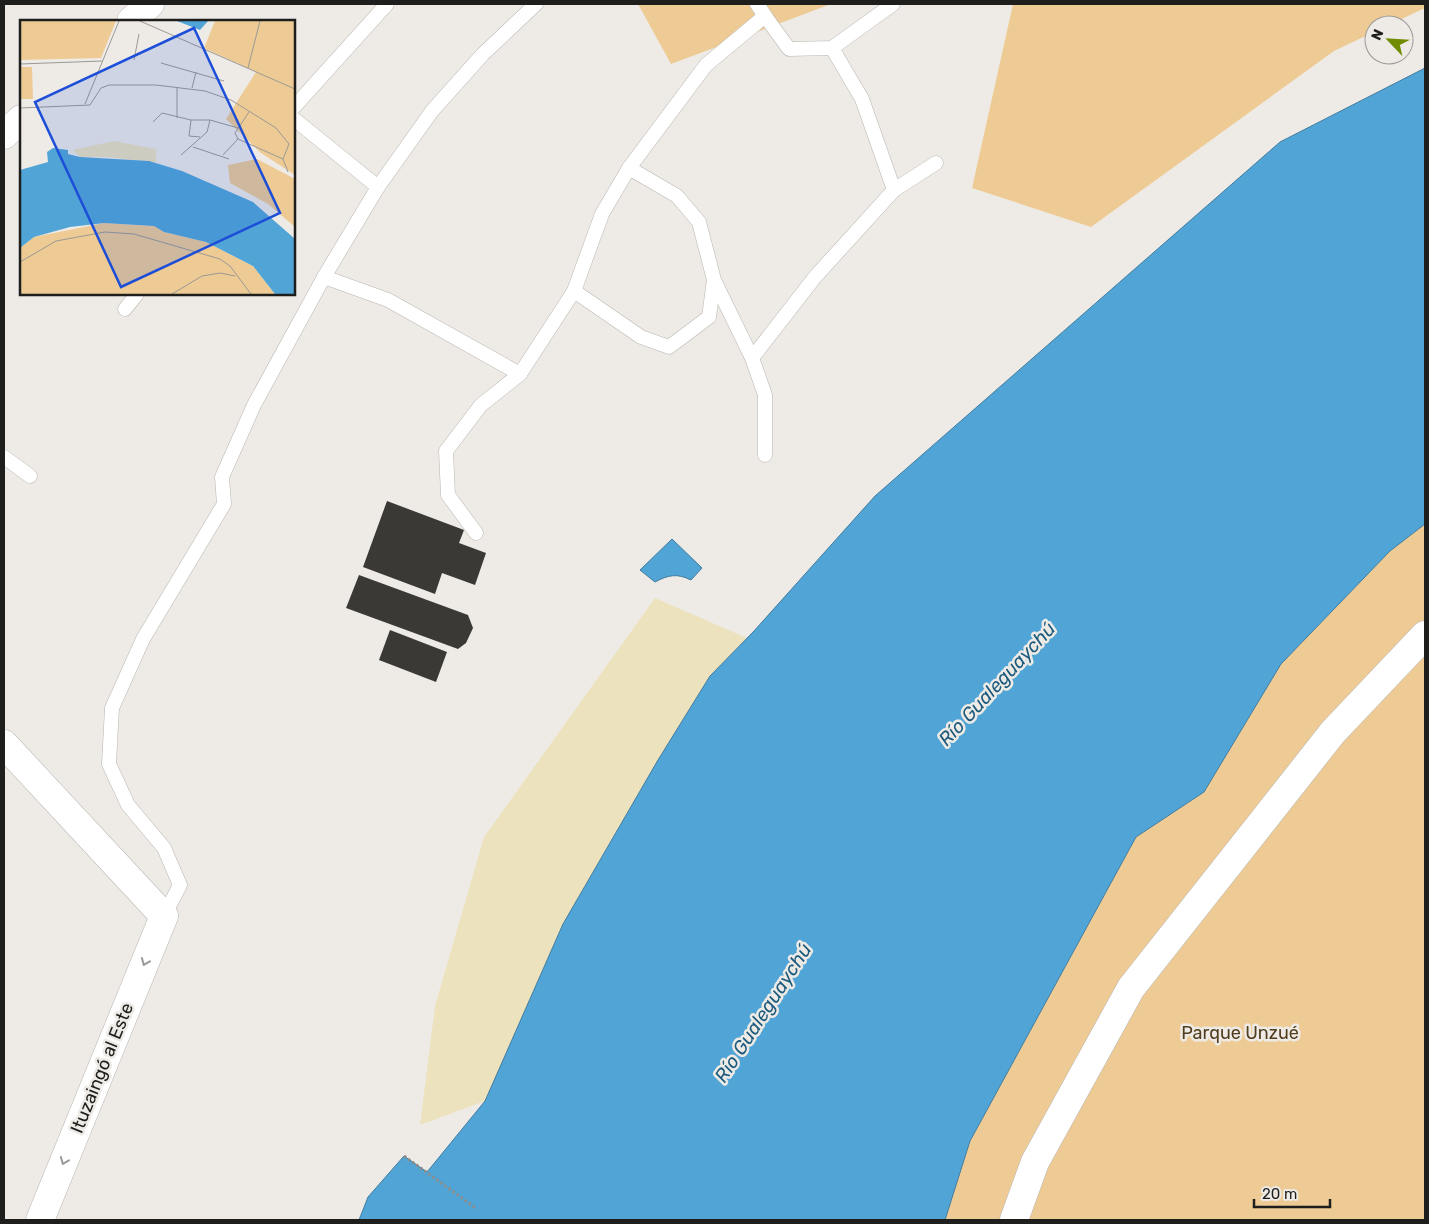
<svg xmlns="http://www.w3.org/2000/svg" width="1429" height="1224" viewBox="0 0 1429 1224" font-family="Rubik,sans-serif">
<rect width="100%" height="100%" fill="#eeebe7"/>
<g fill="#eecb94">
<path d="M638,4H831L671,64Z"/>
<path d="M1013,4H1425V8L1389,25H1374V32L1334,51L1091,227L972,188Z"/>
<path d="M1425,524V1220H945L970,1141L1136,837L1204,792L1281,664L1390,551Z"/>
</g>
<path fill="#ece2bd" d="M655,598L747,638L710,676L658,760L563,924L485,1101L420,1125L435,1006L484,837Z"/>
<g fill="#51a5d6" stroke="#427c9e">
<path d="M1425,68V524L1390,551L1281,664L1204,792L1136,837L970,1141L945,1220H359L368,1197L404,1156L427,1172L485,1101L563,924L658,760L710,676L754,631L875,496L1280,142Z"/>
<path d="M672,539L702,568L691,580C677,573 668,575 655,582L640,570Z"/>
</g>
<g fill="#3b3936">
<path d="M387,501L464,530L459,543L486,553L475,585L442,573L435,594L363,567Z"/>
<path d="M359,575L468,615L473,628L466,643L458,649L346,608Z"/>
<path d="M390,630L447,652L436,682L379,660Z"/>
</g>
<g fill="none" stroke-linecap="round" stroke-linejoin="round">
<g stroke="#b9b6b2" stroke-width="15">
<g id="lane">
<path d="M757,4L765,16L789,49L832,48L893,4"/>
<path d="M832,48L862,99L894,190"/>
<path d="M294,107L387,4"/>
<path d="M294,119L378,187"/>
<path d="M629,168L677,196L699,222L714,280L752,358L765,395V455"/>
<path d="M324,277L388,300L520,374"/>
<path d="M574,291L641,337L669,347L709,317L714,280"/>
<path d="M125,309L137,294"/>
<path d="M752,358L815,277L894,190L936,163"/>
<path d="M4,457L30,476"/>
<path d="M476,533L448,495L446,451L481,405L520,374L574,291L602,214L629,168L706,65L765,16"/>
<path d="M164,916L180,885L164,848L128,805L109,764L112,708L143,639L224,504L222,477L254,405L324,277L378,187L432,111L483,54L536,4"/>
</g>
</g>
<g stroke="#b9b6b2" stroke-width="29">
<g id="street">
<path d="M131,21L150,4"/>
<path d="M4,135L21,119"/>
<path d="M4,744L164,916L40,1220"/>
<path d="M1014,1220L1035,1162L1131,988L1333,732L1425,635"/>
</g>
</g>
<path stroke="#8f8d8a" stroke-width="3" stroke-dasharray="2.5 2.5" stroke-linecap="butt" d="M404,1156L477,1209"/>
<use href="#lane" stroke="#fff" stroke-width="14"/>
<use href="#street" stroke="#fff" stroke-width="28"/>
</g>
<defs><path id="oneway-chevron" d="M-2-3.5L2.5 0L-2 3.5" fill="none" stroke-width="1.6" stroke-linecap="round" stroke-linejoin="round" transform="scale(1.25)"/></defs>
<g stroke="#9a9a99">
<use href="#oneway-chevron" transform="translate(145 962) rotate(112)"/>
<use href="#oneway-chevron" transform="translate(64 1161) rotate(112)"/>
</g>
<g text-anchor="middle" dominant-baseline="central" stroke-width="5" stroke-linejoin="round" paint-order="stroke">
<g font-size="18" fill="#523e1d" stroke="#eeebe7">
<text x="1240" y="1033">Parque Unzué</text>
</g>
<g font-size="18" fill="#1e1e1c" stroke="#eeebe7">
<text transform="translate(102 1068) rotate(-68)">Ituzaingó al Este</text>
</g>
<g font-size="19" font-style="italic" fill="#1c5b7d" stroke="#eeebe7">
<text transform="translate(997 684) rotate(-47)">Río Gualeguaychú</text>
<text transform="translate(763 1013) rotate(-57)">Río Gualeguaychú</text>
</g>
</g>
<g transform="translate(20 20)">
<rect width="275" height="275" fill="#eeebe7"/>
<path d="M0,1H96L81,38L0,40ZM195,1H275V155L241,133L206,99L236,52L184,28ZM0,47H12L13,79H0ZM237,139L275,159V207L248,184L210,163L208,145ZM84,203L134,206L144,212L186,222L233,246L255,274H0V228L14,217Z" fill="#eecb94"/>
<path d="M94,121L136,129V143L88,137H60L53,130Z" fill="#ece2bd"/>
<path d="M157,1H188L180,10ZM33,128L48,130V134L60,137L129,141L162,151L233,182L275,219V274H255L233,246L186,222L144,212L134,206L84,203L50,207L14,217L0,228V150L28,142L27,132Z" fill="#51a5d6"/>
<path fill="none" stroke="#9b9996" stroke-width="1" d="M120,1L275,69M114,40L119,14M141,43L204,61M0,44L82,41M228,48L240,1M172,68L176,52M65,84L99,1M0,88L70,85L81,68L89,65H136L185,71L211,80L256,108L269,124L263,139M229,92L215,113L218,119L263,139L268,152M157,98V67M171,100L169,116L180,117M133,102L142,93L171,100H190L218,108M173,127L209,139M161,135L187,112L190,100M203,135L218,119M0,242L36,221L85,212L114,214L200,239L210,246L231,274M152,274L182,256L200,253L215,256"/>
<path fill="#1d4ed8" fill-opacity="0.15" stroke="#1d4ed8" stroke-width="2.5" d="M174,8L260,193L101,267L15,82Z"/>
<rect width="275" height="275" fill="none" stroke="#1e1e1c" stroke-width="2.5"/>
</g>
<rect width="1429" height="1224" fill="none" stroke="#1e1e1c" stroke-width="10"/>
<g transform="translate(1389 40) rotate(295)"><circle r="24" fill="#eeebe7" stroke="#9b9996"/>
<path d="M0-4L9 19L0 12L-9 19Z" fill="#728c02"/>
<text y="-8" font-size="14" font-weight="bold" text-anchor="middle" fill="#1e1e1c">N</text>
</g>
<path d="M1254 1199v8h76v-8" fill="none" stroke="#1e1e1c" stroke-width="2.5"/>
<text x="1262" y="1199" font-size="15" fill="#1e1e1c" stroke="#eeebe7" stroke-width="4" paint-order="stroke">20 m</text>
</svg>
